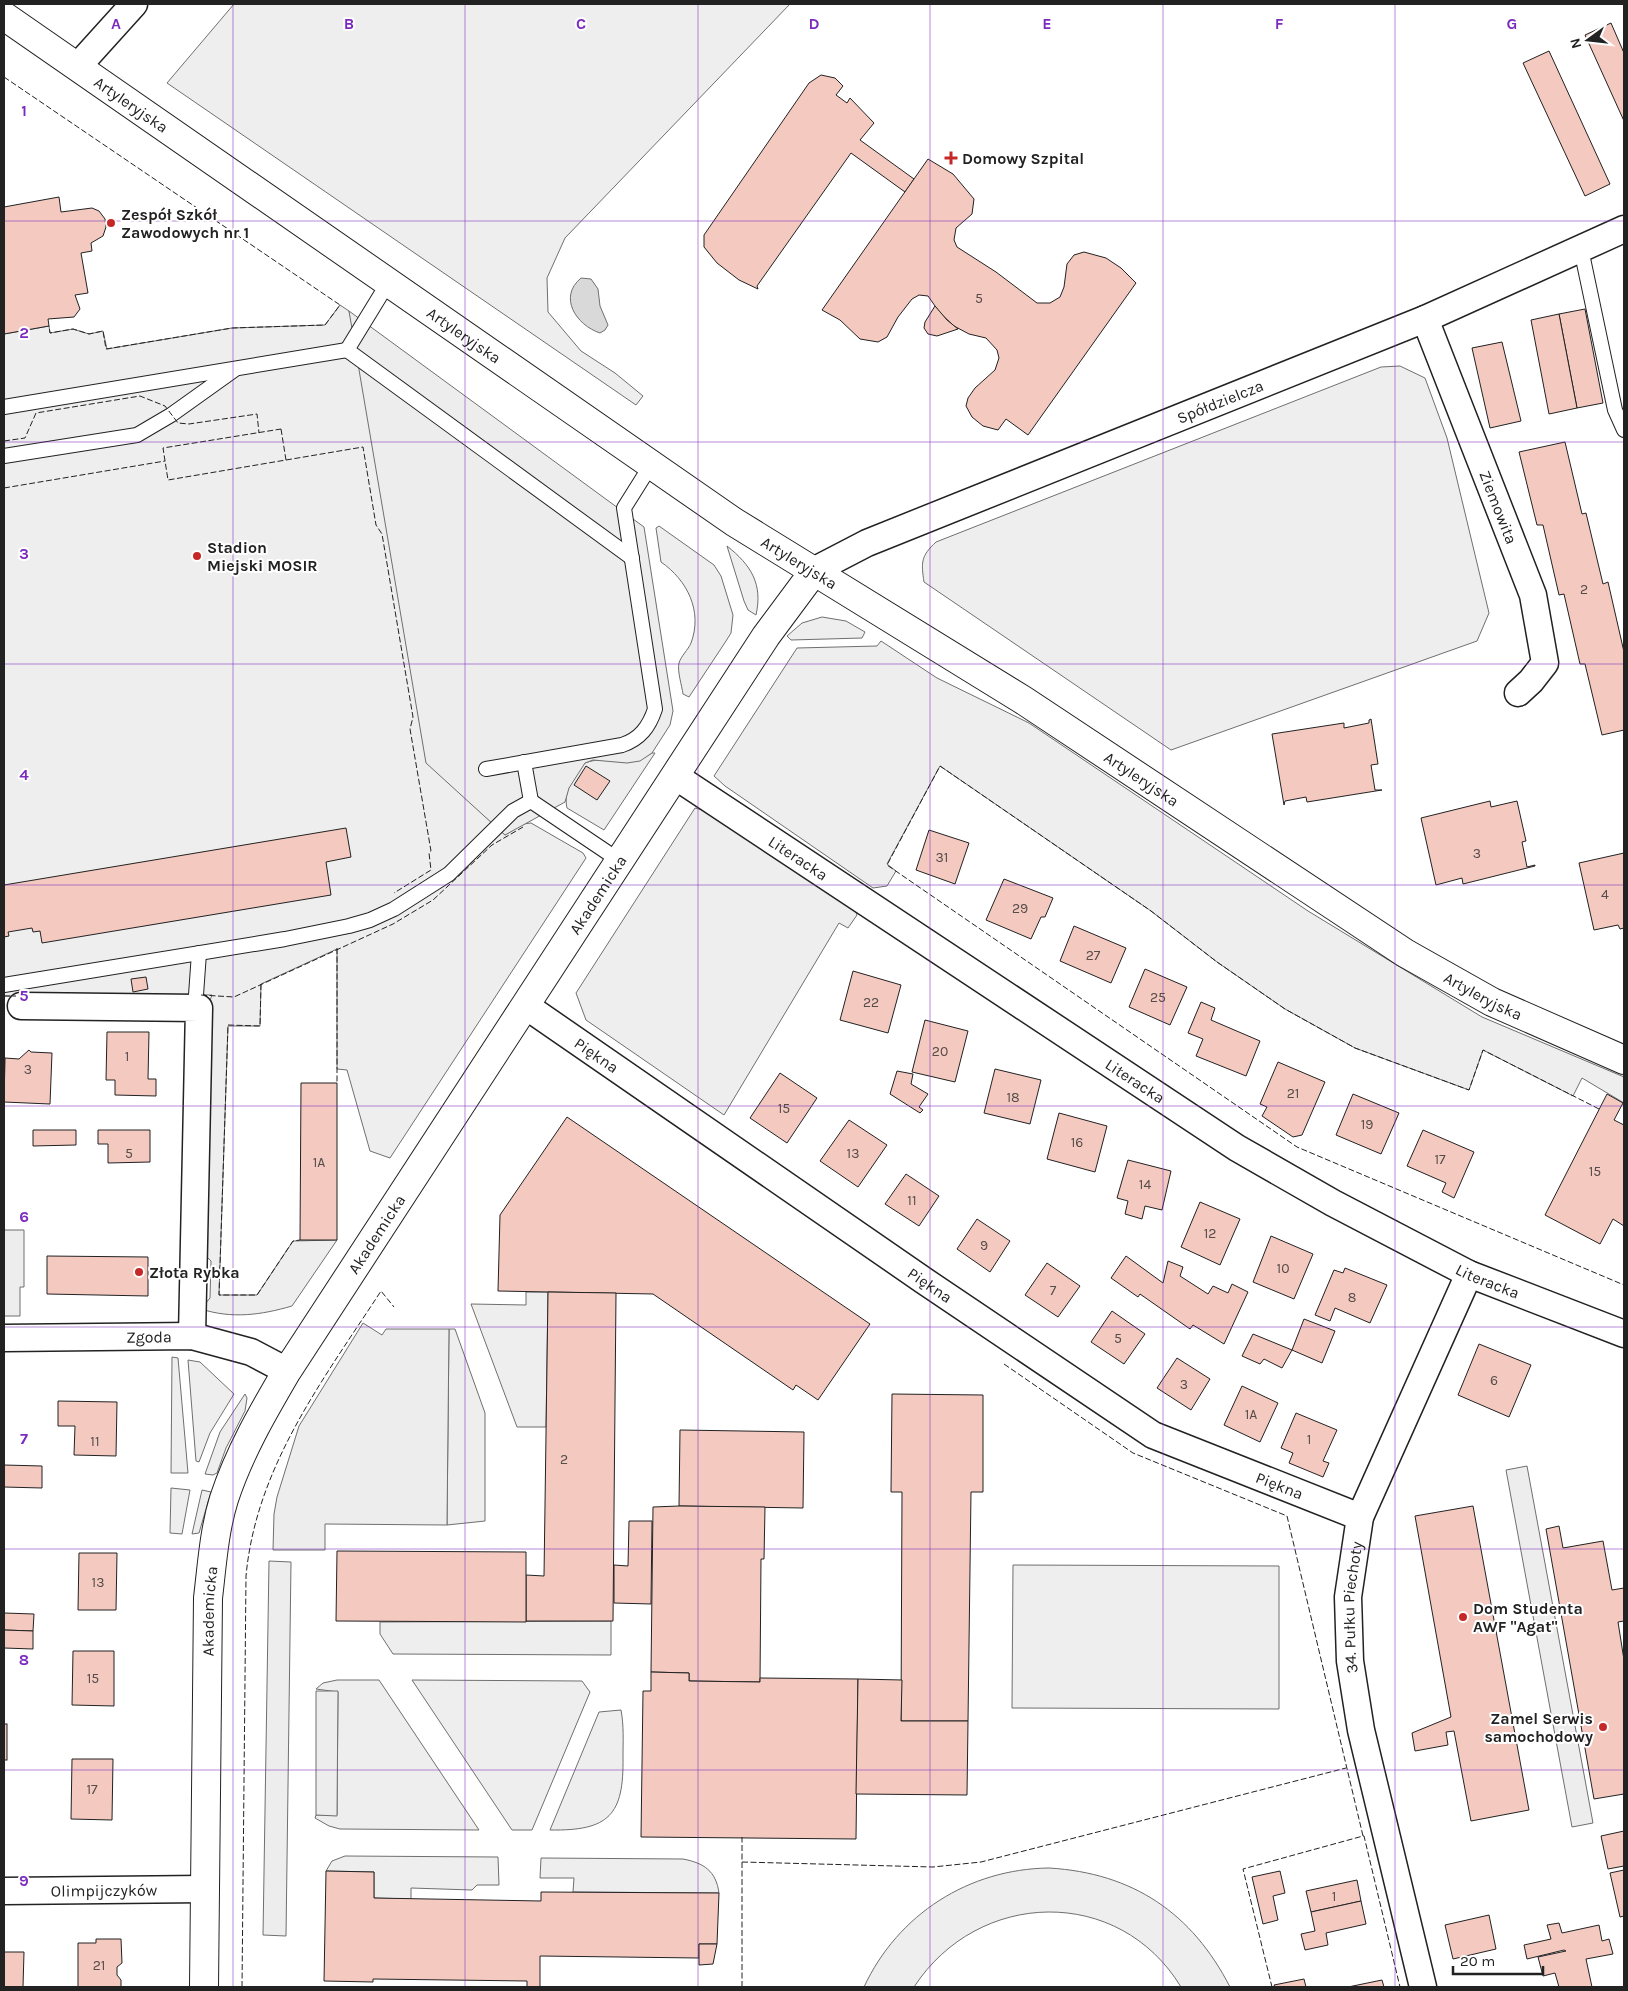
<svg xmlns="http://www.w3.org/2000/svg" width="1628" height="1991" viewBox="0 0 1628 1991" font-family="Karla,sans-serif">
<rect width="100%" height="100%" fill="#fff"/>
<g fill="#eee" stroke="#6f6f6f">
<path d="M234,4H790L565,238L547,278L548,312L581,351L615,373L643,396L636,405L167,83Z"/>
<path d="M340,305L349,311L475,807L505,835L523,824L531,823L583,853L586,858L390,1158L370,1151L347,1070L337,1069V949L261,984L260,1026H228L219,1295H257L293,1241L337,1240L292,1306C261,1315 232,1319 201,1309L210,1298L211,1261L200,1250L209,1003L212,995H181L170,998L4,996V334L49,326L50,333L73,329L89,334L103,331L107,349L232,328L325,325Z"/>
<path d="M1400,366L1425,378L1447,438L1489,613L1477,641L1171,750L924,582C921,562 921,556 936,542L1381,367Z"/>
<path d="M659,526L714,565L721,576L733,615L731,633L726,641L689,697L683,694C682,686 677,671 679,663C681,656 688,650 691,643C703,611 687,580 661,562L656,528Z"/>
<path d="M727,546C751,565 763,584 756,615L748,610L744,601Z"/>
<path d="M822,617L846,621L865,632L862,638L791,640L787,636L802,623Z"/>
<path d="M881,641L937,678L1029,723L1308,911L1482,1017L1624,1077V1103L1582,1078L1573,1096L1483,1050L1469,1090L1355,1048L1285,1009L1217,962L1151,911L940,766L887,864L896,871L887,886L873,888L725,786L714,776L797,648L877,646Z"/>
<path d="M652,753H655L604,830L567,808C563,792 574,774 585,763C611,753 622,772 652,753Z"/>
<path d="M695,808L710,812L854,907L857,915L848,928L839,923L724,1115L586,1020L576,993Z"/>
<path d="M526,1292H548L546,1427H517L471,1304L526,1305Z"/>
<path d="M449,1329H455L485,1413V1521L447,1525Z"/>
<path d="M172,1357L178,1358L188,1473H171Z"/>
<path d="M188,1360L200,1362L234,1394L210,1433L199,1462L196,1461Z"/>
<path d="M245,1394L247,1398L245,1411L226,1448L217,1473L213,1475L205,1474L220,1432Z"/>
<path d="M171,1488L190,1490L182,1534L170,1533Z"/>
<path d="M202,1490L211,1492L199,1533L192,1534Z"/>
<path d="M1013,1565L1279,1566V1709L1012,1708Z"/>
<path d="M611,1621V1655L393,1654L380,1634V1622Z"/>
<path d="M337,1680H379L479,1830L340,1829L329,1826L315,1818L316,1815H337L338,1692L316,1689L323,1683Z"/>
<path d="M412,1680L582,1681L590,1692L532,1830H512Z"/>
<path d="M621,1710C624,1726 623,1741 623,1757C624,1815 609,1831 550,1830L599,1712Z"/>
<path d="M345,1856L498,1857L499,1885H477L472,1890L411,1888V1899L374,1898V1872L326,1871L332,1861Z"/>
<path d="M541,1858L683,1859C704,1863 716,1871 719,1893L573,1892L574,1878H540Z"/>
<path d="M1049,1868C1133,1873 1192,1913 1230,1987H1181C1119,1885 978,1889 914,1987H864C898,1914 969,1869 1049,1868Z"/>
</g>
<g fill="#ededed" stroke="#6f6f6f">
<path d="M349,311L644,527L673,711L670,725L652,753L640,761L627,763L593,760L585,763L569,788L565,802L505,835L426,763Z"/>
<path d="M4,1230H24V1287H20V1316H4Z"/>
<path d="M363,1323L382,1335L386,1329H449L447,1525L325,1524V1550H273L274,1514L277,1497L299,1426Z"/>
<path d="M1527,1466L1593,1823L1572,1827L1506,1470Z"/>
<path d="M269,1561L291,1562L286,1936L263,1935Z"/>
<path d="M316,1691H338L337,1816L316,1815Z"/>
</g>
<path fill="#d9d9d9" stroke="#6f6f6f" d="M581,278L591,279L598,289L600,306L608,325L605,330L600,333C576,325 558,297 581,278Z"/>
<g fill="#f3c9c0" stroke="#222">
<path d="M1611,23L1624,53V121L1585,35Z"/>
<path d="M1549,51L1610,184L1585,196L1523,63Z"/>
<path d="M821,75L835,78L843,86L836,95L847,103L850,98L874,123L860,140L914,179L905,192L851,153L757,286L758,289L739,280L717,263L704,247V235L809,83Z"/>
<path d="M928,159L953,174L974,199L972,214L956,228L954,240L957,247L996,272L1037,303H1050L1060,297L1064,287L1067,264L1074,255L1084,252L1106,258L1121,268L1136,283L1028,435L1006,419L998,430L983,426L972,417L966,406L968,398L975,388L995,370L999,358L997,350L986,338L969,334L954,326L940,313L928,296L919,295L912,299L898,317L887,337L878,342L860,339L840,320L822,310Z"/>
<path d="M59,197L61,212L92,208L99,211L105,219L106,227L103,236L91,243L92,251L81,253L88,293L75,295L80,309L74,317L48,319L49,326L4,334V207Z"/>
<path d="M935,306L947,320L958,329L937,336L928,334L924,328L925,322Z"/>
<path d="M1585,309L1603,403L1577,408L1559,314Z"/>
<path d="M1559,314L1577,408L1549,414L1531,320Z"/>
<path d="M1502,342L1521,421L1490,428L1472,348Z"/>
<path d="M1565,442L1582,514L1586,513L1603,584L1608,582L1624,652V730L1602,735L1585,664H1580L1564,594L1559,595L1543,525H1537L1519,452Z"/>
<path d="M1371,719L1378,764L1371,765L1375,790H1382L1307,802L1306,797L1285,801L1284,805L1272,734L1344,723V728L1369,723V720Z"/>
<path d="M586,766L610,781L597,800L574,785Z"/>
<path d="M1490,801L1491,807L1517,801L1526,841L1522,842L1527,867L1535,865V866L1463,884L1462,878L1436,885L1421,818Z"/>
<path d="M346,828L351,857L326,862L331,895L42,943L40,931L33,932L32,928L8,932L9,936L4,937V885Z"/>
<path d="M929,830L969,843L955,884L916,870Z"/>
<path d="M1624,853V928L1620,929L1618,925L1594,930L1579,863Z"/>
<path d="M1004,879L1053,898L1045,917H1041L1031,939L986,920Z"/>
<path d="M1074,926L1126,948L1111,983L1060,961Z"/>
<path d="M1145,969L1187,987L1170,1025L1129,1007Z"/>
<path d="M853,971L901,985L888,1033L840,1020Z"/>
<path d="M146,977L148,989L133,992L131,979Z"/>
<path d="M1201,1002L1215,1008L1211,1020L1260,1041L1246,1076L1196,1056L1203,1039L1188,1033Z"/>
<path d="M925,1020L968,1031L955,1082L912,1072Z"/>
<path d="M107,1032H149L148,1079H156V1096L115,1095V1080H106Z"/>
<path d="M29,1050L31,1052L52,1053L50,1104L4,1102L5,1058L19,1059Z"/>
<path d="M1278,1062L1325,1082L1302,1135L1293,1137L1262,1116L1267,1107L1260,1104Z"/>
<path d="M995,1069L1041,1080L1030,1124L984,1113Z"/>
<path d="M897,1071L913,1074L911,1084L928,1094L919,1107L923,1110L920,1113L890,1094Z"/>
<path d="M780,1073L817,1098L787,1143L750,1118Z"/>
<path d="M301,1083H337V1240H300Z"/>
<path d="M1353,1094L1399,1113L1381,1154L1336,1135Z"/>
<path d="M1607,1094L1623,1103L1614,1120L1624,1125V1226L1613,1219L1600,1244L1545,1215Z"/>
<path d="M1059,1113L1107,1126L1095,1172L1047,1159Z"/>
<path d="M567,1117L870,1324L818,1400L796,1385L793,1390L653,1294L498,1291L500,1215Z"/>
<path d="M849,1120L887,1145L858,1187L820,1161Z"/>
<path d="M33,1130H76V1145L33,1146Z"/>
<path d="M98,1130H150V1162L108,1163V1144H98Z"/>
<path d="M1423,1130L1474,1152L1454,1198L1442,1192L1446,1183L1407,1166Z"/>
<path d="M1128,1160L1171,1171L1162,1210L1145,1206L1142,1219L1125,1214L1128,1201L1117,1198Z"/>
<path d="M906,1174L939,1196L919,1226L885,1204Z"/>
<path d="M1200,1202L1240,1219L1220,1265L1181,1247Z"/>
<path d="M977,1219L1010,1241L990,1272L957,1249Z"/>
<path d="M1271,1236L1313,1254L1294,1299L1253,1282Z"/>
<path d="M47,1256L148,1257V1296L47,1294Z"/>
<path d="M1126,1256L1163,1283L1168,1261L1183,1267L1180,1276L1208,1294L1213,1286L1228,1293L1232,1284L1248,1292L1224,1344L1193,1325L1190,1329L1140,1294L1138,1297L1111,1278Z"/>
<path d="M1047,1263L1080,1286L1058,1317L1025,1295Z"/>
<path d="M1345,1268L1387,1285L1370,1323L1335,1308L1330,1321L1315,1315L1334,1270L1343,1273Z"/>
<path d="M548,1292L616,1293L613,1621H526V1575L544,1576Z"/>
<path d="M1112,1311L1145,1334L1124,1364L1091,1342Z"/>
<path d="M1304,1319L1335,1331L1322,1363L1292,1350Z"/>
<path d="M1253,1334L1292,1350L1282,1368L1264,1359L1260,1364L1242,1356Z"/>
<path d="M1479,1344L1531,1365L1509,1417L1458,1395Z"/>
<path d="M1177,1358L1210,1379L1191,1410L1157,1388Z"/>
<path d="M1242,1386L1278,1403L1260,1442L1224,1425Z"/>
<path d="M892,1394L983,1395V1492H971L968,1721H901L902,1492H891Z"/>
<path d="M58,1401L117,1402L116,1456L74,1455L75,1426H58Z"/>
<path d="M1296,1413L1337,1430L1323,1461L1329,1463L1323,1477L1289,1463L1293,1453L1281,1448Z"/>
<path d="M680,1430L804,1432L803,1508L679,1506Z"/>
<path d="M4,1465L42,1466V1488L4,1487Z"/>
<path d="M679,1506L765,1507L764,1559H761L760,1682L689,1681V1673L651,1672L653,1507Z"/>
<path d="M1473,1506L1529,1810L1471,1821L1454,1731L1446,1732L1448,1745L1415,1751L1412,1733L1451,1717L1415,1516Z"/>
<path d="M629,1521H652L651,1604L614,1603V1565L628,1566Z"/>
<path d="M1559,1526L1563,1548L1603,1541L1612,1590L1624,1588V1621L1618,1622L1624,1660V1794L1594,1799L1546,1529Z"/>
<path d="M337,1551L526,1552V1622L336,1621Z"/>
<path d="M79,1553H117L116,1610H78Z"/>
<path d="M4,1613L34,1614L33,1631L4,1630Z"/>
<path d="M4,1630L33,1631V1649L4,1648Z"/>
<path d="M73,1651H114V1706L72,1705Z"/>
<path d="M651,1672L689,1673V1681L760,1682V1678L858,1679L856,1839L641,1837L643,1691H651Z"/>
<path d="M858,1679L902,1680L901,1721H968L967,1795L856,1794Z"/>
<rect x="4" y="1724" width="3" height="36"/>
<path d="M72,1759H113L112,1820L71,1819Z"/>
<path d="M1624,1831V1866L1608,1869L1601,1836Z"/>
<path d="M1624,1870V1916L1620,1917L1610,1873Z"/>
<path d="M326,1871L374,1872V1898L541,1901V1892L719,1893L717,1944H699V1958L540,1956V1987H527V1981L373,1979V1982L324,1981Z"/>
<path d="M1280,1871L1285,1893L1273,1896L1278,1920L1263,1924L1252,1877Z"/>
<path d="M1357,1880L1361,1901L1311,1912L1306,1891Z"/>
<path d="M1361,1901L1366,1924L1326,1933L1328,1945L1305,1950L1301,1934L1315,1931L1311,1912Z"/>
<path d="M1489,1915L1496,1949L1453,1959L1445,1925Z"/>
<path d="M1559,1923L1562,1933L1599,1925L1602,1941L1609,1939L1613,1954L1586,1959L1592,1987H1559L1555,1973L1543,1976L1538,1957L1566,1951L1564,1950L1527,1959L1524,1945L1551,1939L1547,1925Z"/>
<path d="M96,1939H121L122,1963L117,1967V1975L121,1980V1987H78V1943H96Z"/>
<path d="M699,1944H717L713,1964L699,1965Z"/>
<path d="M4,1952H24L23,1987H4Z"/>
<path d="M1304,1979L1306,1987H1275L1274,1985Z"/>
<path d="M1382,1980L1384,1987H1348Z"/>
</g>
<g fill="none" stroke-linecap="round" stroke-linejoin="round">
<g stroke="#222" stroke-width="16">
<g id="lane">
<path d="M1581,249L1615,410L1624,430"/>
<path d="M388,283L347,350L632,558"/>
<path d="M4,407L347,350"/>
<path d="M4,456L137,435L171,415L234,370"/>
<path d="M524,762L531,801"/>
<path d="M486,769L622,745C640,739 649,727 655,709L624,508L651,465"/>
<path d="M199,953L196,995L199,1008"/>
<path d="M4,985L285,939L349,926L370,920L394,909L449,874L513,811L531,801L620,861"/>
</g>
</g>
<g stroke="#222" stroke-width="29">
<g id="street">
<path d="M78,66L134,4"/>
<path id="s1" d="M1425,319L1533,595L1545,663L1531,681L1518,693"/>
<path id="s2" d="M815,570L867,543L1425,319L1624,229"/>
<path id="s3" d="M675,776L1237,1148L1333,1203L1469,1274L1624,1334"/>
<path d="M21,1006L199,1008L192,1336"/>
<path id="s4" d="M526,1006L923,1280L1153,1435L1360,1517"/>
<path id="s5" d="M4,1338L192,1336L251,1352L287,1371"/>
<path id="s6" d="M4,1891L204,1889"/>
<path id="s7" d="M1423,1987L1361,1730L1350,1661L1348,1597L1360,1517L1469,1274"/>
</g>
</g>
<g stroke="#222" stroke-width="30">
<g id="secondary">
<path id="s8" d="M4,16L734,522L1023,700L1405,953L1492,1002L1624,1060"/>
<path id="s9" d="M204,1987L208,1598C212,1565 214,1531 224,1499C239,1453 263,1412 287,1371L766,636L815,570"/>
</g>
</g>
<use href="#lane" stroke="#fff" stroke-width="14"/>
<use href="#street" stroke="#fff" stroke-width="26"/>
<use href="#secondary" stroke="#fff" stroke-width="28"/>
<g stroke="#222" stroke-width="1" stroke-dasharray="6 2.5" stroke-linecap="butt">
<path d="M4,77L340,305L325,325L232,328L106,349L103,331L89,334L73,329L50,333L49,326"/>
<path d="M281,429L286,460L168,480L163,448Z"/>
<path d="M4,441L25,438L36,413L140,396L165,406L178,423L189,424L257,414L259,433"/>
<path d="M286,460L363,447L376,525L382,534L413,717L410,729L431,851L429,853L431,870L394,893"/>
<path d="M4,488L165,461"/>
<path d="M337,948V1083"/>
<path d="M261,984L260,1026L228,1025L219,1295H257L293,1241L300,1240"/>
<path d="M201,995L234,997L393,924L433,900L492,845L523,827"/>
<path d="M4,996H16"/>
<path d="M1599,1109L1483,1050L1469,1090L1355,1048L1285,1009L1217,962L1151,911L940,766L887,865L1297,1147L1624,1285"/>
<path d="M1004,1364L1133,1453L1287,1516L1363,1836L1243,1869L1272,1987"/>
<path d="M1363,1836H1364L1400,1987"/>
<path d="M742,1862L933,1867L981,1862L1346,1768"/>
<path d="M242,1987L246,1576C256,1467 323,1380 381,1291L394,1307"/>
<path d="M742,1987V1837"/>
</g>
</g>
<path fill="none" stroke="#7b2cbf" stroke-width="1" stroke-opacity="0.55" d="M233,4V1987M465,4V1987M698,4V1987M930,4V1987M1163,4V1987M1395,4V1987M4,221H1624M4,442H1624M4,664H1624M4,885H1624M4,1106H1624M4,1327H1624M4,1549H1624M4,1770H1624"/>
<g fill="#c62828" stroke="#fff" stroke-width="2">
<path d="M948.5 150.5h5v5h5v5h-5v5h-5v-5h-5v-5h5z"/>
<circle cx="111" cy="223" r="5"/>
<circle cx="197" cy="556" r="5"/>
<circle cx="139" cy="1272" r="5"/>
<circle cx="1463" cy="1617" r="5"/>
<circle cx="1603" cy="1727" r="5"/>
</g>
<g text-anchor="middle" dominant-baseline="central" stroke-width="4" stroke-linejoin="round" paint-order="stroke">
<g font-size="14" fill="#564c4a">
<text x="979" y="298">5</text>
<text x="1584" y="589">2</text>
<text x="1477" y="853">3</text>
<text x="942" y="857">31</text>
<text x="1605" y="894">4</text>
<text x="1020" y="908">29</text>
<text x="1093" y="955">27</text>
<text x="1158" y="997">25</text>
<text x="871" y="1002">22</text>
<text x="940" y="1051">20</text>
<text x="127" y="1056">1</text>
<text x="28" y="1069">3</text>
<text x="1293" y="1093">21</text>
<text x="1013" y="1097">18</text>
<text x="784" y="1108">15</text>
<text x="1367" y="1124">19</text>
<text x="1077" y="1142">16</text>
<text x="129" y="1153">5</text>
<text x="853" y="1153">13</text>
<text x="1440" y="1159">17</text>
<text x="319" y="1162">1A</text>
<text x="1595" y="1171">15</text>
<text x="1145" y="1184">14</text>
<text x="912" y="1200">11</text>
<text x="1210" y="1233">12</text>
<text x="984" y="1245">9</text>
<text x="1283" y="1268">10</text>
<text x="1053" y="1290">7</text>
<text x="1352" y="1297">8</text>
<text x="1118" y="1338">5</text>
<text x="1494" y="1380">6</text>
<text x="1184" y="1384">3</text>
<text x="1251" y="1414">1A</text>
<text x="1309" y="1439">1</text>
<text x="95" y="1441">11</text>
<text x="564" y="1459">2</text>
<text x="98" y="1582">13</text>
<text x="93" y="1678">15</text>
<text x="92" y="1789">17</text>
<text x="1334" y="1896">1</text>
<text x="99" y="1965">21</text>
</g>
<g font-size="16" fill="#222" stroke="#fff">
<text stroke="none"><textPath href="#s8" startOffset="155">Artyleryjska</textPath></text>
<text stroke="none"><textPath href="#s8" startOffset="560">Artyleryjska</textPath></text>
<text stroke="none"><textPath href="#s2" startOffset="439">Spółdzielcza</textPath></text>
<text stroke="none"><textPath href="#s1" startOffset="202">Ziemowita</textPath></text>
<text stroke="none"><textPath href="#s8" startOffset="965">Artyleryjska</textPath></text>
<text stroke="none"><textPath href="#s8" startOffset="1370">Artyleryjska</textPath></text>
<text stroke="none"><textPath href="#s3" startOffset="148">Literacka</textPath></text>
<text stroke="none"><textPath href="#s9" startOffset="1201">Akademicka</textPath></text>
<text stroke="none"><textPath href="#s8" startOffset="1775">Artyleryjska</textPath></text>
<text stroke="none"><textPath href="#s4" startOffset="86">Piękna</textPath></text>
<text stroke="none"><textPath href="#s3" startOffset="552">Literacka</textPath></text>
<text stroke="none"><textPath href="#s9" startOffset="796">Akademicka</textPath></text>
<text stroke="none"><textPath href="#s3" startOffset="958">Literacka</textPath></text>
<text stroke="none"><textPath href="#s4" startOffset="491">Piękna</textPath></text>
<text stroke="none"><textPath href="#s5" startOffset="145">Zgoda</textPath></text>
<text stroke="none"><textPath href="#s4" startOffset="896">Piękna</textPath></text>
<text stroke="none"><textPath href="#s7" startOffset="388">34. Pułku Piechoty</textPath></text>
<text stroke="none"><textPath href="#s9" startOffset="376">Akademicka</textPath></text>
<text stroke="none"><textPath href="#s6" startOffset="100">Olimpijczyków</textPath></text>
</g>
<g font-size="16" font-weight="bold" fill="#222" stroke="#fff" text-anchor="start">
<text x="962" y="158">Domowy Szpital</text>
<text x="121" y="214">Zespół Szkół<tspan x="121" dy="18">Zawodowych nr 1</tspan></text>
<text x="207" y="547">Stadion<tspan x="207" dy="18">Miejski MOSIR</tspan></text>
<text x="149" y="1272">Złota Rybka</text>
<text x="1473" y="1608">Dom Studenta<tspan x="1473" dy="18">AWF "Agat"</tspan></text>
<text x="1593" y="1718" text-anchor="end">Zamel Serwis<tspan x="1593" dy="18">samochodowy</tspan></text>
</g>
</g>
<g font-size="16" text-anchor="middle" font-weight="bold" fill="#7b2cbf" stroke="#fff" stroke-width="4" stroke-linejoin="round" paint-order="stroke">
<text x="116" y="29">A</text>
<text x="349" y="29">B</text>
<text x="581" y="29">C</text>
<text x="814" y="29">D</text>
<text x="1047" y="29">E</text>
<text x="1279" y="29">F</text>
<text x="1512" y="29">G</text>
<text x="24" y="116">1</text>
<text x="24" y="338">2</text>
<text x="24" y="559">3</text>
<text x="24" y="780">4</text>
<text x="24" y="1001">5</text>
<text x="24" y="1222">6</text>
<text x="24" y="1444">7</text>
<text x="24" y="1665">8</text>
<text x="24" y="1886">9</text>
</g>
<rect width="1628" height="1991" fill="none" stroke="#222222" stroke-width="10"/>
<g transform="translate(1588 40) rotate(255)" stroke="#ffffff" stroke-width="4" paint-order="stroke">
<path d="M0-4L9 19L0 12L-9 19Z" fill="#222222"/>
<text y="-8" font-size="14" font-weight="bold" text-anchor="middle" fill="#222222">N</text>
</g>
<path d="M1453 1966v8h90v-8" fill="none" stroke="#222222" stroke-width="2.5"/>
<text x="1460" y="1966" font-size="15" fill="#222222" stroke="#ffffff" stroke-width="4" paint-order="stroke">20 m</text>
</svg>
